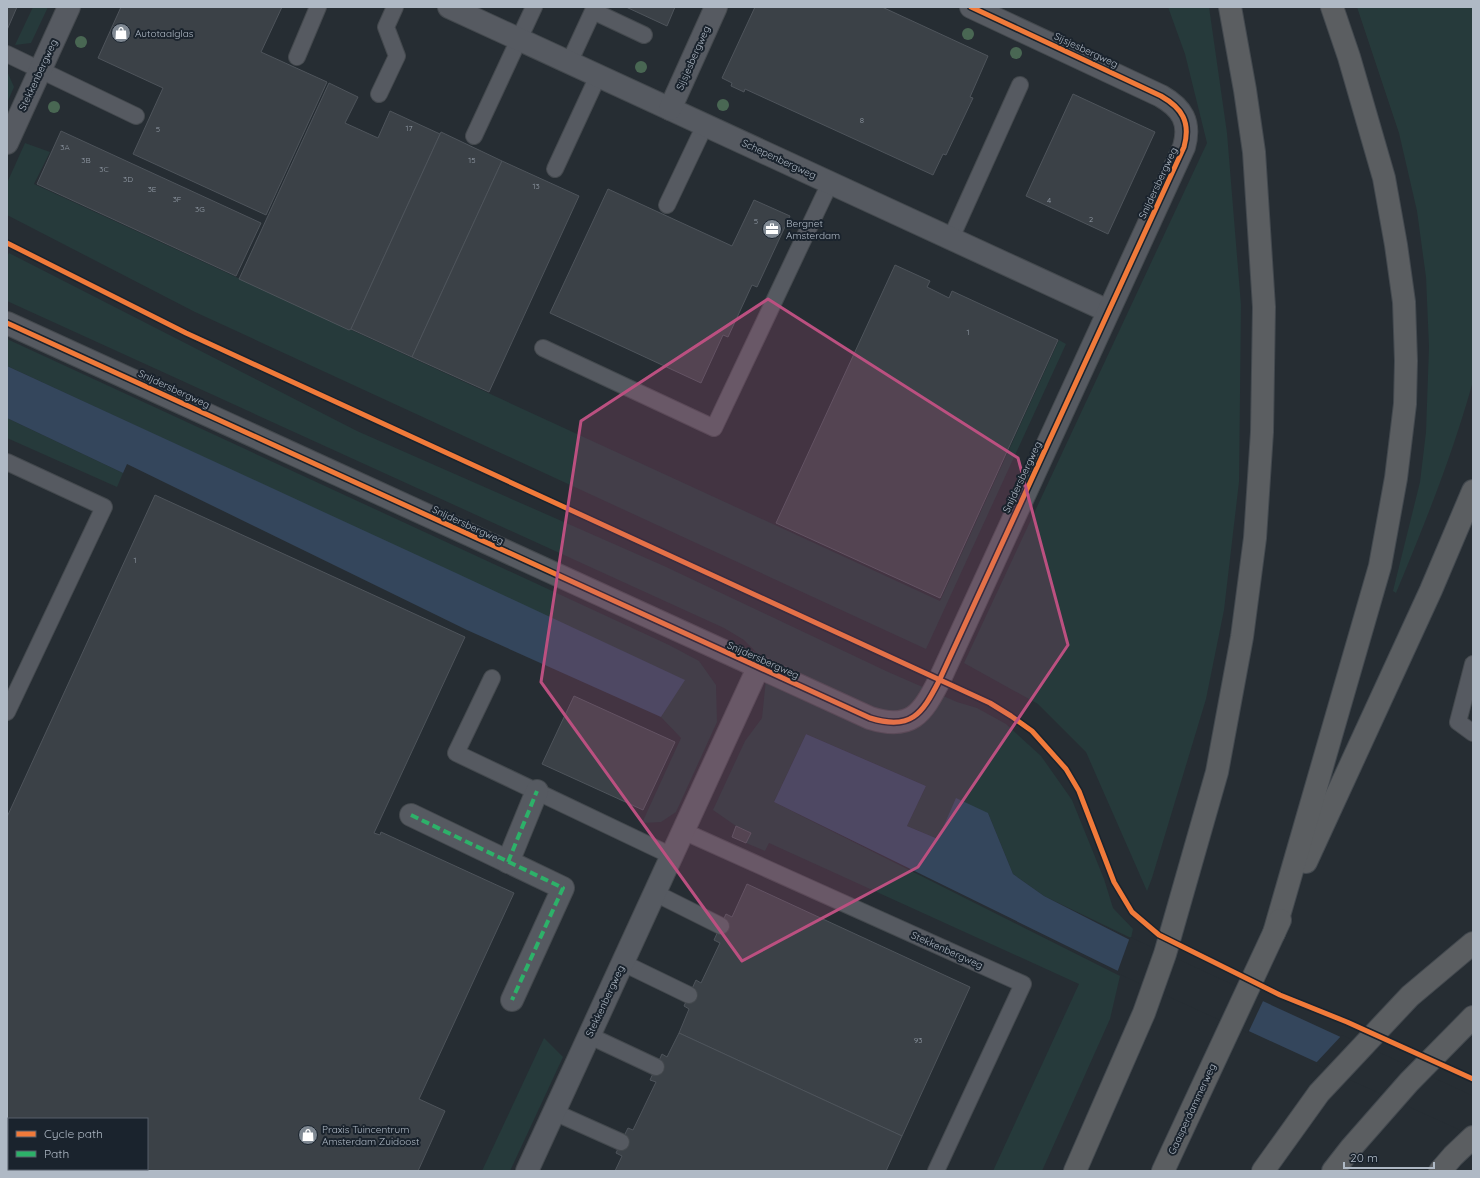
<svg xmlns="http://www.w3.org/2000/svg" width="1480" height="1178" viewBox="0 0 1480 1178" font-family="Quicksand,sans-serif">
<rect width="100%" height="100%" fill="#262d33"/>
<g fill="#263a3b">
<path d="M33,7H48L31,43L15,45Z"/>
<path d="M1168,7H1209L1227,133L1241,305L1239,482L1224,610L1206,699L1152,878L1147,891L1086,752L1038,704L964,663L1207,143L1185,54Z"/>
<path d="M1357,7H1473V381C1453,454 1425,523 1396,593L1393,591L1420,482L1426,432L1429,347L1426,277L1417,211L1399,133Z"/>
<path d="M7,71L14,87L7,103Z"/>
<path d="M25,143L50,152L34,184L940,601L1059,340L1066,344L926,649L195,312L7,215V183Z"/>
<path d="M9,253L357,431L664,566L886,671L957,702L977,708L1006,724L1041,756L1072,800L1104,879L1113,908L1133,929L1131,938L1044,896L1013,874L988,813L938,839L907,826L926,786L806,734L774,802L1120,976L1110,1019L1042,1171H993L1079,984L769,843L765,851L746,843L751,833L736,826L713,810L745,741L762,718L766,679L760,656L744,640L724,628L7,301V256Z"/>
<path d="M7,339L669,645L699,661L716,685L717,722L676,812L661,822L642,823L681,738L661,717L684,680L7,366Z"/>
<path d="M7,418L123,473L117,487L7,438Z"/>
<path d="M544,1038L563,1057L510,1171H482Z"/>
</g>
<g fill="#34465c">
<path d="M7,366L456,573L685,680L661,717L467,630L127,464L123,473L7,418Z"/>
<path d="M806,734L926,786L907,826L938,839L956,798L988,813L1013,874L1044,896L1128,939L1473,1098V1134L1116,970L774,802Z"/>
</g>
<g fill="#262d33">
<path d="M1130,937L1264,999L1248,1033L1117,973Z"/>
<path d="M1342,1035L1473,1096V1136L1315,1064Z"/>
</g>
<g fill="#3b4147" stroke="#4e545b" fill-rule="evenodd">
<path d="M7,7H17L7,30Z"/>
<path d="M121,7H282L261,52L327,82L266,215L133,154L163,88L98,58Z"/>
<path d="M626,7H675L667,26Z"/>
<path d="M755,7H882L988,56L970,97L973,98L946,155L943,154L933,175L745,89L744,92L731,86L732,83L722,78Z"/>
<path d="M329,83L358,97L345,123L378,138L390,111L440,134L351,329L349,330L239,279Z"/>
<path d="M1073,94L1155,132L1108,234L1026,196Z"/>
<path d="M61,131L261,223L236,276L37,184Z"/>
<path d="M441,132L502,161L412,357L351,329Z"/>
<path d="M502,161L579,196L489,392L412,357Z"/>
<path d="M608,189L732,246L754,200L790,216L757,287L752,285L728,337L723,335L701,383L550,313Z"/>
<path d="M895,265L930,281L927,287L949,298L952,291L1058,340L940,598L776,523Z"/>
<path d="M155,495L465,637L374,833L380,835L381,832L514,893L419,1099L445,1111L418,1171H7V817ZM9,1119H147V1169H9Z"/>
<path d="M574,696L675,742L643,810L542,764Z"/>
<path d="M736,826L751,833L746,843L732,837Z"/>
<path d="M747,884L970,987L902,1136L679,1033L689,1009L684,1006L696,980L701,983L720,943L714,940L726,914L732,917Z"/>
<path d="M679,1033L902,1136L886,1171H615L622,1156L616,1153L621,1142L628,1128L633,1130L656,1082L650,1080L662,1054L667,1057Z"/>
</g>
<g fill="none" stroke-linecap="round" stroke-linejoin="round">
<g stroke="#44494e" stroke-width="18">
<g id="service">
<path d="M7,54L136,116"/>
<path d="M297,57L318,7"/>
<path d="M569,63L593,11L644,35"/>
<path d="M379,94L397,56L386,27L395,7"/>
<path d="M474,136L534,7"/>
<path d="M555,169L598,76"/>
<path d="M667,205L705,125"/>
<path d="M951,238L1020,85"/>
<path d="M543,348L714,428L830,183"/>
<path d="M7,462L104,507L7,712"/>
<path d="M1473,664L1458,722L1473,733"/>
<path d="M492,678L456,753L672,856"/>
<path d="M683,831L1023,984L936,1171"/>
<path d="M655,893L721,926"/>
<path d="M623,963L689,995"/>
<path d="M590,1036L656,1067"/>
<path d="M554,1112L621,1142"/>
</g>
</g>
<g stroke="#44494e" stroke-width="24">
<g id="pedestrian">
<path d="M411,815L563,888L512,1000"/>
<path d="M508,862L537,791"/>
</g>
</g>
<g stroke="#44494e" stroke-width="24">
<g id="minor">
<path d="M449,7L1108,311"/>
<path d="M670,109L716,7"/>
<path d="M7,143L69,7"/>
<path d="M7,323L870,718C911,731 922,714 939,681L1184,147C1191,122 1182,108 1161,96L971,7"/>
<path d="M527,1171L758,668"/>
</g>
</g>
<g stroke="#43494f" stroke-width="24">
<g id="motorway">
<path d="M1306,862L1431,590L1473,491"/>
<path d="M1274,933L1380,566L1396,478L1405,404L1406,361L1404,302L1396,245L1384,178L1349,57L1332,7"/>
<path d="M1075,1171L1144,1013L1165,954L1217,772L1242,637L1255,538L1262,432L1264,307L1254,152L1245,90L1230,7"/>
<path d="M1163,1171L1280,920"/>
<path d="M1263,1171L1319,1093L1410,996L1473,943"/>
<path d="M1333,1171L1351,1148L1409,1082L1473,1017"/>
<path d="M1440,1171L1453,1156L1473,1137"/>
</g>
</g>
<use href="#service" stroke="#565a61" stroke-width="16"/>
<use href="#pedestrian" stroke="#565a61" stroke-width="22"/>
<use href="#minor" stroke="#565a61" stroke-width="22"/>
<use href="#motorway" stroke="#5b5e61" stroke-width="22"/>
<g stroke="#2db169" stroke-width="4" stroke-dasharray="8 4" stroke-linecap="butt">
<path d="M411,815L563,888L512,1000"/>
<path d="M508,862L537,791"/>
</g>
<g stroke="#1a232d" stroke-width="8">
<g id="cycleway">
<path d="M7,243L186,333L990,703L1011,716L1032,731L1066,769L1079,791L1114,882L1132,912L1159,935L1280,995L1347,1022L1473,1079"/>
<path d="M7,323L870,718C911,731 922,714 939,681L1184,147C1191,122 1182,108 1161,96L971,7"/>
</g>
</g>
<use href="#cycleway" stroke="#f17a3a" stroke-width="5"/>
</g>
<g fill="#496753">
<circle cx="968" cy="34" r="6"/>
<circle cx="81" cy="42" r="6"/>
<circle cx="1016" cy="53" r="6"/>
<circle cx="641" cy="67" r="6"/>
<circle cx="723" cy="105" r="6"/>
<circle cx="54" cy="107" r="6"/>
</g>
<path fill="#bb5080" fill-opacity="0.2" stroke="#bb5080" stroke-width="3" stroke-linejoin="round" d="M768,299L1018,458L1068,645L918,867L742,961L541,682L581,421Z"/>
<defs>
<g id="shop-disc" transform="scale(1)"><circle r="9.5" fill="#7f8892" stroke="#1a232d"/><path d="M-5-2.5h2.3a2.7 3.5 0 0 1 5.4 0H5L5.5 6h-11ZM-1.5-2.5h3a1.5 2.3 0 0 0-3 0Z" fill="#fff"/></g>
<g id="office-disc" transform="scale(1)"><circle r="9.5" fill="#7f8892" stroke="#1a232d"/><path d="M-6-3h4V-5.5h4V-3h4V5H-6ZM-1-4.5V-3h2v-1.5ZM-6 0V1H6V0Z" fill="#fff"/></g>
</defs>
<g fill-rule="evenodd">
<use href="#shop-disc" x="121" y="33"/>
<use href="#office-disc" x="772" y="229"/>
<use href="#shop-disc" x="308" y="1135"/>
</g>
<g text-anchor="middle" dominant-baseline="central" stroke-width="4" stroke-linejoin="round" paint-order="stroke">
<g font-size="8" fill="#929ba6">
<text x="862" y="120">8</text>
<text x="409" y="128">17</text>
<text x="158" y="129">5</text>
<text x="65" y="147">3A</text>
<text x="86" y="160">3B</text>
<text x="472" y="160">15</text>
<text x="104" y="169">3C</text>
<text x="128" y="179">3D</text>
<text x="536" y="186">13</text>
<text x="152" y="189">3E</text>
<text x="177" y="199">3F</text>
<text x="1049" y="200">4</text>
<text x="200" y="209">3G</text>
<text x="1091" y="219">2</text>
<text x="756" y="221">5</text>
<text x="968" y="332">1</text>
<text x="135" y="560">1</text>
<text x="918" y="1040">93</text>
</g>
<g font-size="10" fill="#afb9c5" stroke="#1a232d" text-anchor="start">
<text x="135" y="33">Autotaalglas</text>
<text x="786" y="223">Bergnet<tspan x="786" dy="12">Amsterdam</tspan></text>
<text x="322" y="1129">Praxis Tuincentrum<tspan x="322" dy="12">Amsterdam Zuidoost</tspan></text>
</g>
<g font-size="10" fill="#afb9c5" stroke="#1a232d">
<text transform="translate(1086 50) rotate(25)">Sijsjesbergweg</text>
<text transform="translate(693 58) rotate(-66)">Sijsjesbergweg</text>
<text transform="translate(38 75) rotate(-65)">Stekkenbergweg</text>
<text transform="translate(779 159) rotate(25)">Schepenbergweg</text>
<text transform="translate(1158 183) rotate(-65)">Snijdersbergweg</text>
<text transform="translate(174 389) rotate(25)">Snijdersbergweg</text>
<text transform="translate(1022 477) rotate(-65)">Snijdersbergweg</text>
<text transform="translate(468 525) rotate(25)">Snijdersbergweg</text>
<text transform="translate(763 660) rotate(24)">Snijdersbergweg</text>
<text transform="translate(947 950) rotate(24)">Stekkenbergweg</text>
<text transform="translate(605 1001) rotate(-65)">Stekkenbergweg</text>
<text transform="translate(1192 1109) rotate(-65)">Gaasperdammerweg</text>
</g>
</g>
<rect width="1480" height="1178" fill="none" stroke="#afb9c5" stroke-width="16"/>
<rect x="8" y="1118" width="140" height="52" fill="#1a232d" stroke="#565f6a"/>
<rect x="16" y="1131" width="20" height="6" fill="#f17a3a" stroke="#565f6a"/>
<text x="44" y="1138" font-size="12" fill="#afb9c5">Cycle path</text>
<rect x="16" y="1151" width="20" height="6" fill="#2db169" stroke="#565f6a"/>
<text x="44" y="1158" font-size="12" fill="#afb9c5">Path</text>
<path d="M1344 1162v6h90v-6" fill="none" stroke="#afb9c5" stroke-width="2"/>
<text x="1350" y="1162" font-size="12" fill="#afb9c5" stroke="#1a232d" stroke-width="3" paint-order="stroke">20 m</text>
</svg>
